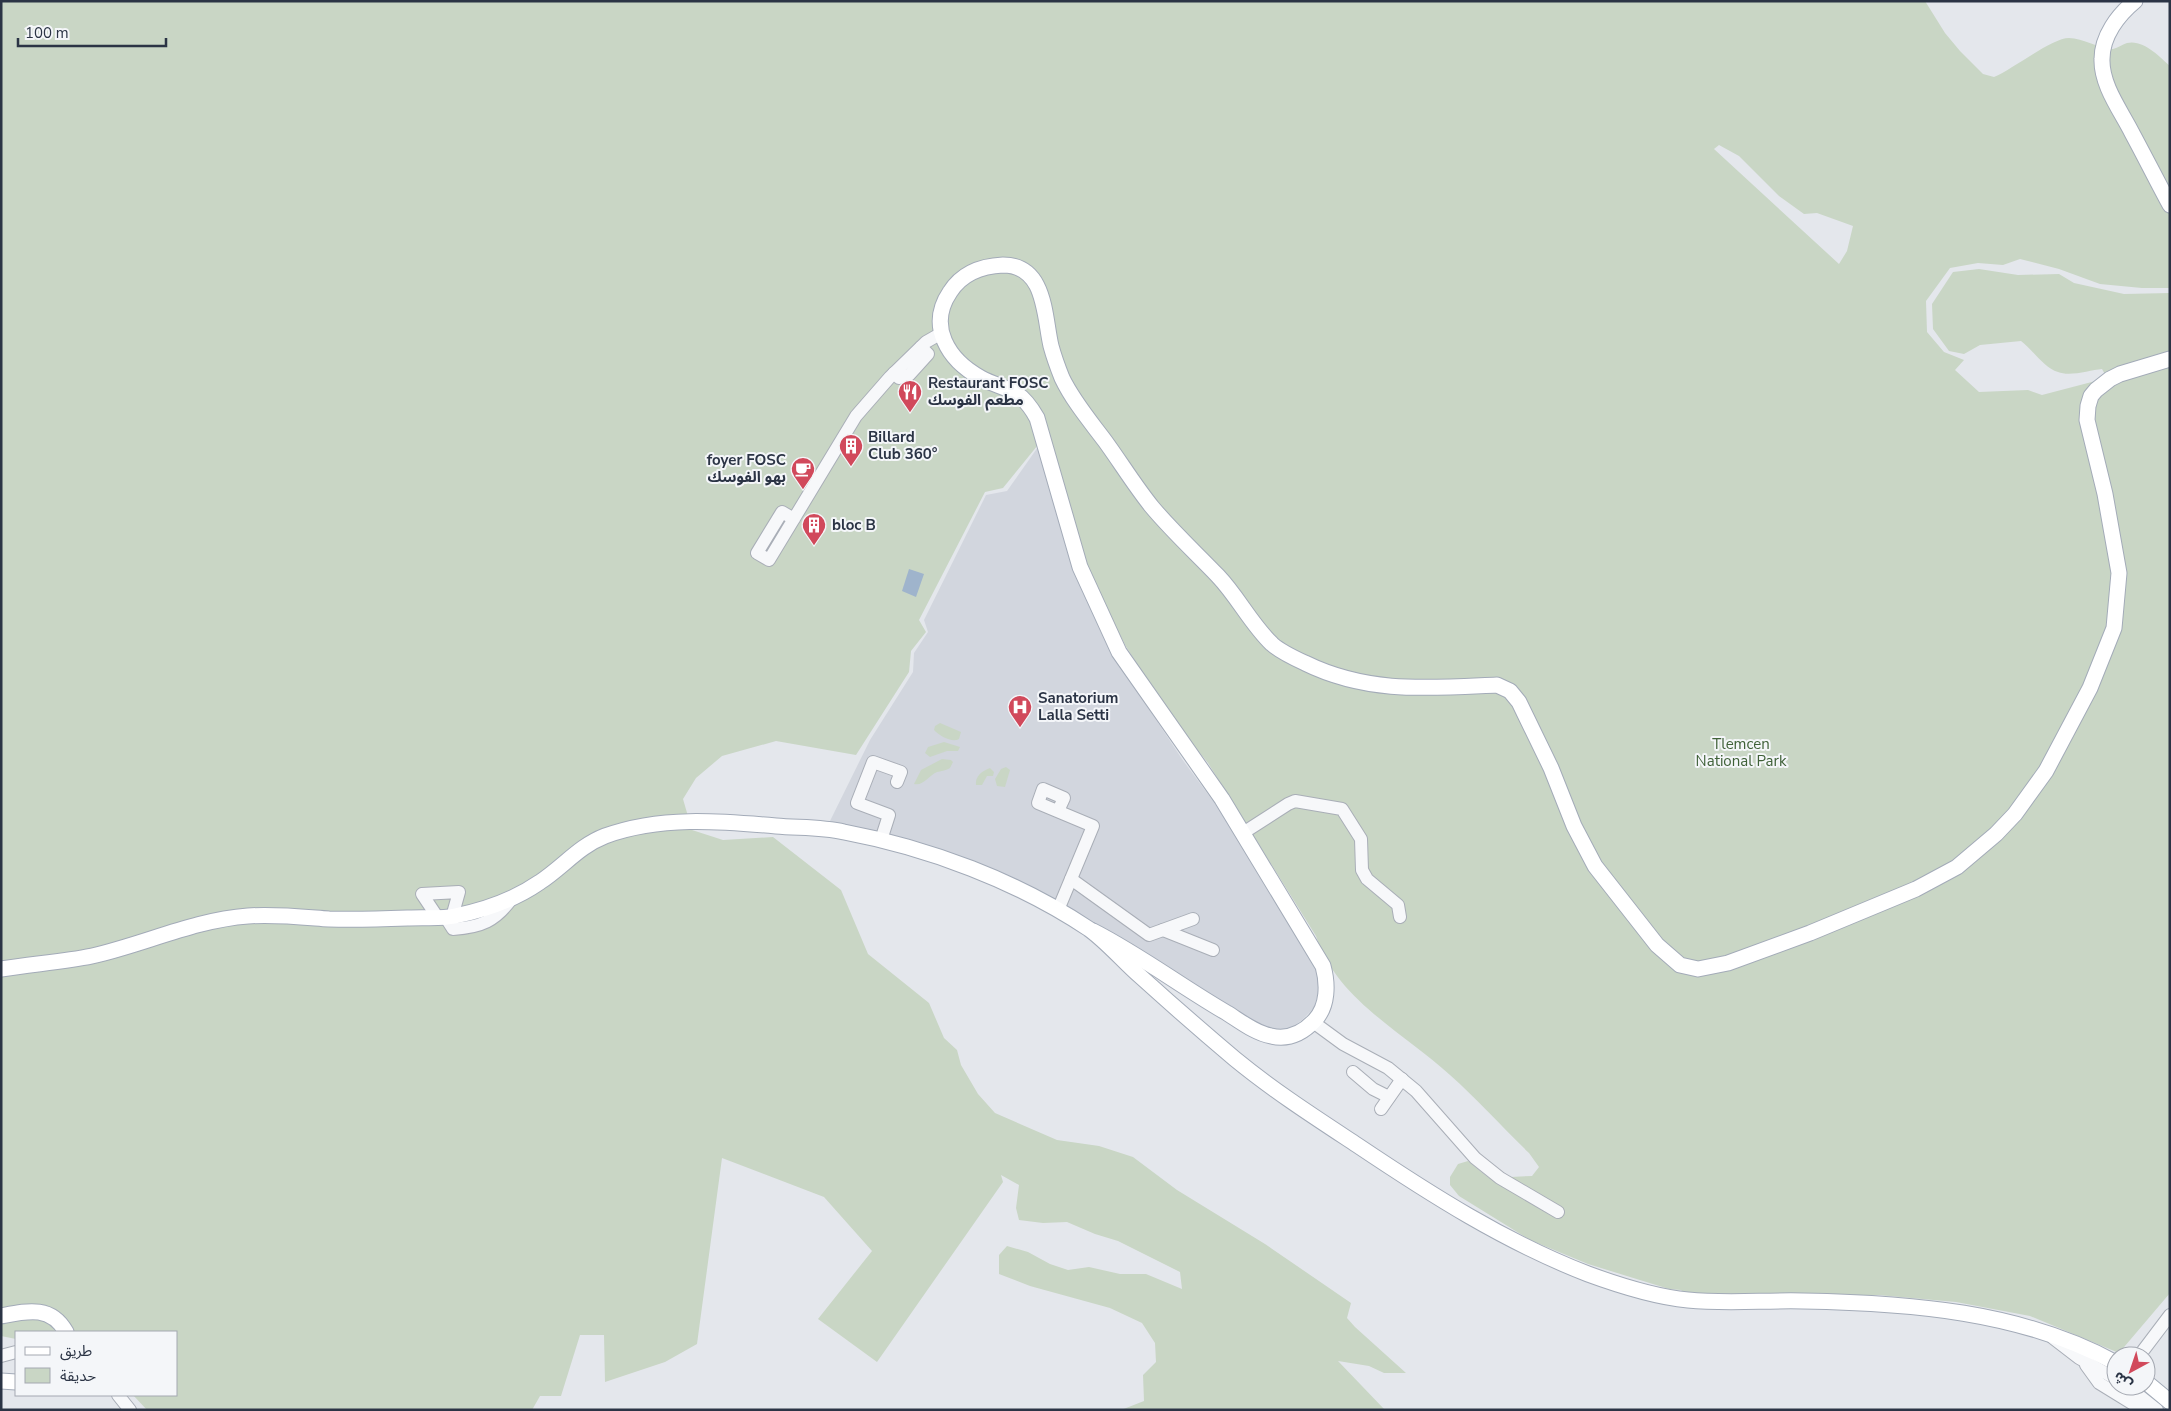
<svg xmlns="http://www.w3.org/2000/svg" width="2171" height="1411" viewBox="0 0 2171 1411" font-family="'Nunito Sans','Noto Sans Arabic',sans-serif">
<rect width="100%" height="100%" fill="#e4e7ec"/>
<path fill="#d2d6de" d="M1038,447L1077,572L1112,653L1182,759L1238,835L1318,971L1320,986L1314,1008L1302,1020L1291,1028L1279,1030L1265,1028L1239,1016L1140,951L888,837L830,821L870,740L913,672L914,653L928,632L924,620L986,495L1007,491Z"/>
<g fill="#c9d6c5" fill-rule="evenodd">
<path d="M1,1H1925L1945,33L1960,51L1983,74L1994,77C2013,69 2052,38 2069,38C2083,38 2102,50 2113,49C2118,48 2123,44 2127,43C2143,39 2160,57 2170,66V288H2142L2100,284L2059,269L2020,259L2003,265L1978,263L1950,268L1926,301L1927,332L1944,352L1964,360L1955,370L1979,392L2028,390L2042,395L2107,378L2102,369C2090,370 2070,377 2058,372C2044,368 2033,350 2021,341L1980,345L1964,354L1949,351L1933,329L1932,304L1953,272L1979,269L2018,275L2059,274L2074,283L2124,294L2170,293V1293L2119,1353L2030,1316L1956,1302L1878,1295L1817,1298L1684,1293L1681,1290L1669,1289L1588,1264L1530,1240L1459,1196L1450,1185V1177L1458,1164L1468,1161L1489,1178L1532,1176L1539,1167L1529,1153C1502,1127 1477,1099 1450,1075C1403,1032 1336,999 1316,936L1208,763L1173,720L1125,645L1090,574L1046,435L1003,488L985,492L919,620L926,632L911,651L909,672L856,755L776,741L722,756L696,778L683,799L692,830L723,840L773,837L841,890L868,954L929,1003L944,1038L957,1050L961,1065L978,1094L995,1113L1057,1140L1099,1146L1133,1157L1177,1190L1265,1244L1351,1303L1347,1318L1355,1327L1406,1373H1384L1369,1366L1338,1361L1385,1410H1121L1144,1401L1143,1375L1156,1362L1155,1343L1142,1323L1110,1308L1030,1286L999,1274V1255L1007,1246L1028,1252L1050,1264L1068,1270L1089,1267L1120,1274H1146L1182,1289L1180,1272L1118,1241L1095,1234L1067,1222L1043,1223L1019,1220L1016,1208L1019,1185L1001,1175L1003,1182L877,1362L818,1319L872,1251L824,1197L722,1158L697,1344L665,1362L605,1382L604,1335H580L561,1396H540L532,1410H147L133,1395H176V1332H16V1339L1,1336ZM1719,145L1739,156L1779,196L1804,214L1817,213L1853,226L1847,251L1839,264L1714,149Z"/>
<path d="M940,723L961,732L959,739C953,743 939,736 934,730L935,726Z"/>
<path d="M944,742L960,747L958,751H947L930,757L925,753L928,747Z"/>
<path d="M942,759L951,760L953,762L950,768C945,771 941,771 937,772C928,776 924,786 914,784L921,770Z"/>
<path d="M1006,767L1010,770L1005,787L997,786L995,779L1001,769Z"/>
<path d="M990,768L994,772L993,776H987L982,785H976C975,776 982,771 990,768Z"/>
</g>
<path fill="#9fb4cc" d="M909,569L924,574L916,597L902,591Z"/>
<g fill="none" stroke-linecap="round" stroke-linejoin="round">
<g stroke="#a9aeb7" stroke-width="14">
<g id="minor">
<path d="M894,373L899,378L909,375L928,354L921,347"/>
<path d="M794,519L782,512L757,553L769,560L856,416L890,377L926,342L940,334"/>
<path d="M1243,833L1288,804L1295,801L1342,809L1361,839L1362,870L1367,879L1398,905L1400,917"/>
<path d="M881,840L889,815L857,803L873,762L901,772L897,782"/>
<path d="M1071,879L1149,935L1193,919"/>
<path d="M1058,910L1093,826L1038,803L1043,789L1064,798L1058,811"/>
<path d="M438,918L422,894L459,892L452,917"/>
<path d="M446,918L453,929C481,927 496,921 512,898"/>
<path d="M1163,930L1213,950"/>
<path d="M1313,1022L1343,1044L1388,1068L1416,1091L1475,1158L1500,1178L1558,1212"/>
<path d="M1353,1072L1373,1089L1389,1097"/>
<path d="M1381,1109L1402,1079"/>
<path d="M2053,1338L2079,1358L2116,1379"/>
<path d="M1,1356L16,1352"/>
<path d="M2139,1356L2170,1315"/>
<path d="M2086,1365L2099,1383L2143,1410"/>
<path d="M2127,1386L2157,1410"/>
<path d="M118,1395L130,1410"/>
</g>
</g>
<g stroke="#a3abb8" stroke-width="17">
<g id="major">
<path d="M2135,1C2118,15 2102,36 2102,59C2101,85 2121,111 2132,133C2145,157 2157,181 2170,205"/>
<path d="M1093,931C1140,955 1182,987 1227,1013C1240,1021 1255,1033 1271,1036C1288,1040 1303,1033 1315,1020C1328,1006 1328,984 1323,966L1222,799L1119,652L1080,567L1037,418C1032,409 1025,399 1016,393C1005,387 992,384 981,378C948,360 927,326 950,292C962,273 981,266 1003,265C1046,265 1044,316 1051,346C1054,357 1058,368 1062,378C1073,401 1090,421 1105,441C1121,463 1135,486 1152,507C1173,532 1196,553 1218,576C1238,597 1251,624 1272,644C1281,652 1294,658 1305,663C1368,694 1429,688 1497,685L1510,691L1519,702L1551,768L1574,826L1595,866L1657,945L1680,965L1698,969L1728,963L1810,933L1916,889L1957,867L1996,834L2015,814L2046,771L2090,688L2114,628L2119,573L2105,494L2087,420L2088,406L2091,396L2096,390L2110,379L2120,374L2170,359"/>
<path d="M1,969C31,964 63,962 92,956C145,944 194,920 248,916C275,914 302,917 329,919C356,920 382,919 409,918C425,917 440,919 455,916C485,910 514,900 540,882C563,867 579,846 605,836C660,816 718,821 776,826C799,828 822,827 844,832C929,848 1017,881 1089,929C1107,942 1123,961 1140,976C1171,1004 1203,1032 1235,1059C1274,1091 1316,1118 1357,1145C1430,1194 1505,1242 1588,1274C1618,1285 1656,1297 1688,1300C1726,1304 1765,1300 1803,1301C1909,1303 2021,1311 2116,1363"/>
<path d="M1,1316C27,1311 51,1305 66,1332"/>
<path d="M1,1381L16,1382"/>
<path d="M2146,1382L2170,1402"/>
</g>
</g>
<use href="#minor" stroke="#f7f8fa" stroke-width="12"/>
<use href="#major" stroke="#fff" stroke-width="15"/>
</g>
<defs>
<g id="restaurant-pin" transform="scale(1.25)"><path d="M0 17L-7.5 6A9.5 9.5 0 1 1 7.5 6Z" fill="#d1495b" stroke="#f4f6f9"/><path d="M-5-6h1v4h1v-4h1v4h1v-4h1v5L-1.5 .5V6h-2V.5L-5-1ZM5-6V6H3V1.5H1.5Q1.5-4 5-6Z" fill="#fff"/></g>
<g id="building-pin" transform="scale(1.25)"><path d="M0 17L-7.5 6A9.5 9.5 0 1 1 7.5 6Z" fill="#d1495b" stroke="#f4f6f9"/><path d="M-4-6H4V6H1V3H-1V6H-4ZM-2.5-4.3h1.7v1.8h-1.7ZM.8-4.3h1.7v1.8H.8ZM-2.5-1h1.7V.8h-1.7ZM.8-1h1.7V.8H.8Z" fill="#fff"/></g>
<g id="cafe-pin" transform="scale(1.25)"><path d="M0 17L-7.5 6A9.5 9.5 0 1 1 7.5 6Z" fill="#d1495b" stroke="#f4f6f9"/><path d="M-5.5-4.5H6V0H3Q3 3.5 0 3.5H-2.5Q-5.5 3.5-5.5 0ZM3-3.2v2h1.7v-2ZM-6 4.5H4V6H-6Z" fill="#fff"/></g>
<g id="hospital-pin" transform="scale(1.25)"><path d="M0 17L-7.5 6A9.5 9.5 0 1 1 7.5 6Z" fill="#d1495b" stroke="#f4f6f9"/><path d="M-5-5h3v3.5h4V-5h3V5h-3V1.5h-4V5h-3Z" fill="#fff"/></g>
</defs>
<g fill-rule="evenodd">
<use href="#restaurant-pin" x="910" y="392"/>
<use href="#building-pin" x="851" y="446"/>
<use href="#cafe-pin" x="803" y="469"/>
<use href="#building-pin" x="814" y="525"/>
<use href="#hospital-pin" x="1020" y="707"/>
</g>
<g text-anchor="middle" dominant-baseline="central" stroke-width="4" stroke-linejoin="round" paint-order="stroke">
<g font-size="15" font-weight="bold" fill="#2b3445" stroke="#f4f6f9" text-anchor="start">
<text x="928" y="383">Restaurant FOSC<tspan x="928" dy="17">مطعم الفوسك</tspan></text>
<text x="868" y="437">Billard<tspan x="868" dy="17">Club 360°</tspan></text>
<text x="786" y="460" text-anchor="end">foyer FOSC<tspan x="786" dy="17">بهو الفوسك</tspan></text>
<text x="832" y="525">bloc B</text>
<text x="1038" y="698">Sanatorium<tspan x="1038" dy="17">Lalla Setti</tspan></text>
</g>
<g font-size="15" fill="#3f6138" stroke="#f4f6f9">
<text x="1741" y="744">Tlemcen<tspan x="1741" dy="17">National Park</tspan></text>
</g>
</g>
<rect width="2171" height="1411" fill="none" stroke="#2b3445" stroke-width="5"/>
<rect x="15" y="1331" width="162" height="65" fill="#f4f6f9" stroke="#a4a8b1"/>
<rect x="25" y="1347" width="25" height="8" fill="#ffffff" stroke="#a4a8b1"/>
<text x="60" y="1356" font-size="15" fill="#2b3445">طريق</text>
<rect x="25" y="1368" width="25" height="15" fill="#c9d6c5" stroke="#a4a8b1"/>
<text x="60" y="1381" font-size="15" fill="#2b3445">حديقة</text>
<g transform="translate(2131 1371) rotate(220)"><circle r="24" fill="#f4f6f9" stroke="#a4a8b1"/>
<path d="M0-4L9 19L0 12L-9 19Z" fill="#d1495b"/>
<text y="-8" font-size="14" font-weight="bold" text-anchor="middle" fill="#2b3445">ش</text>
</g>
<path d="M18 38v8h148v-8" fill="none" stroke="#2b3445" stroke-width="2.5"/>
<text x="25" y="38" font-size="15" fill="#2b3445" stroke="#f4f6f9" stroke-width="4" paint-order="stroke">100 m</text>
</svg>
